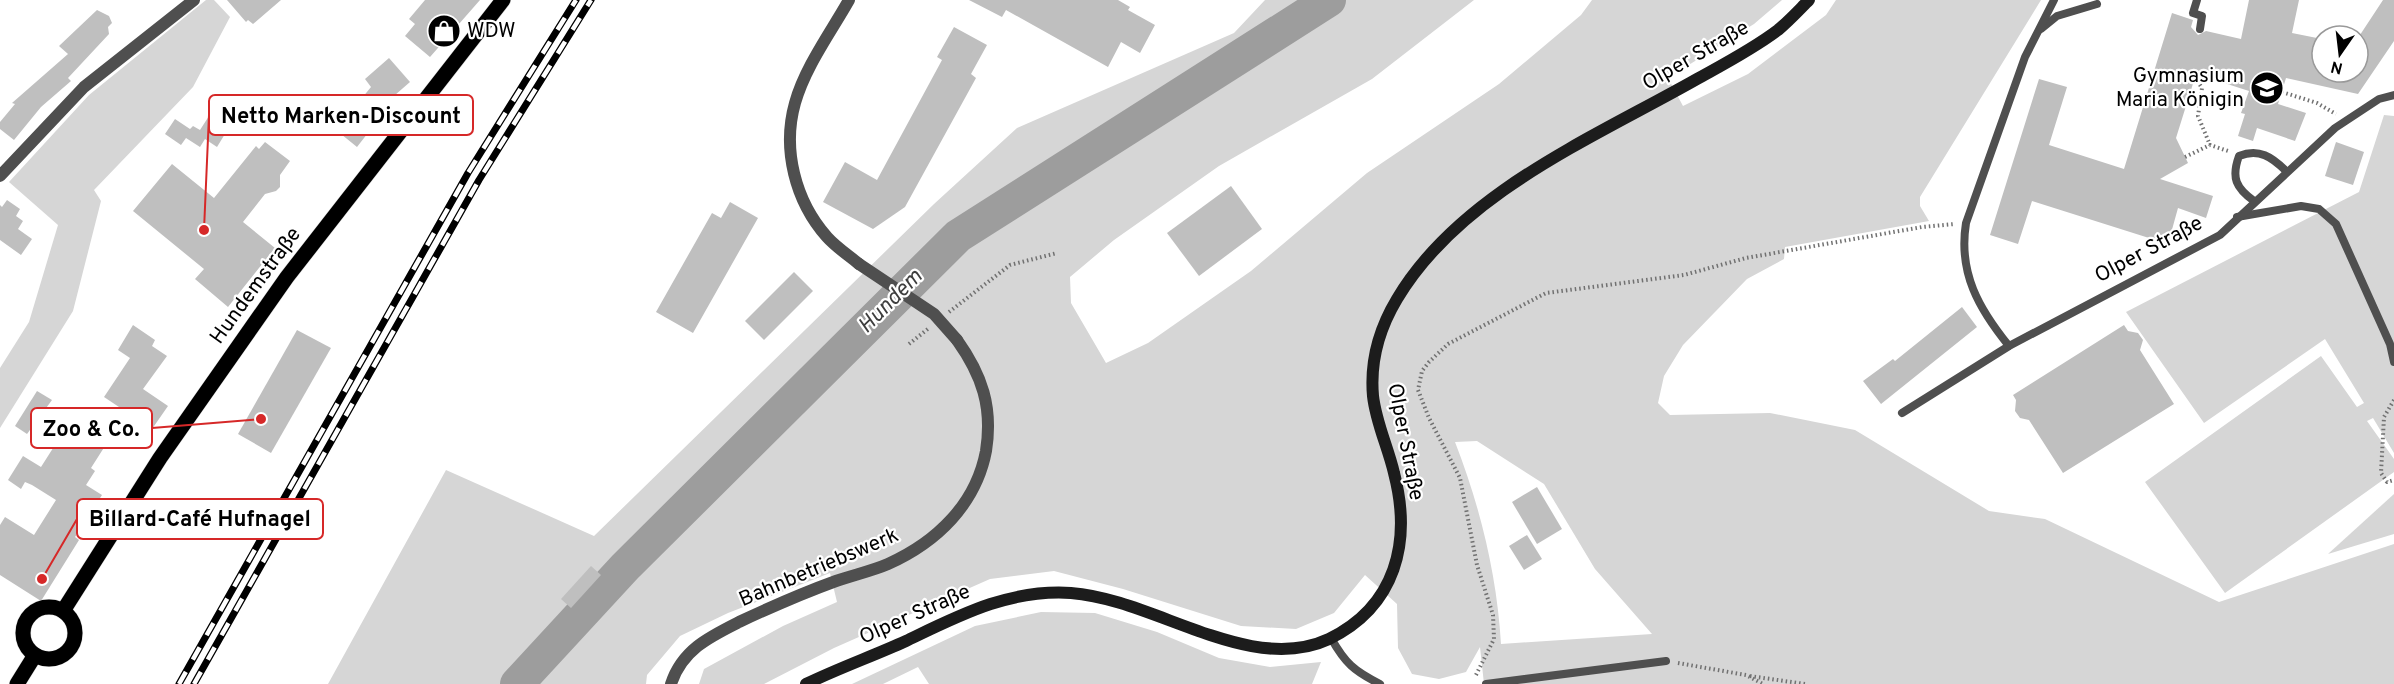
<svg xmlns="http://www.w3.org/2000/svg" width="2394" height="684" viewBox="0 0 2394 684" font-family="Overpass,sans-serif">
<rect width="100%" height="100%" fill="#fff"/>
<g fill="#d6d6d6" fill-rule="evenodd">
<path d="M206,0H214L230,17L193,87L94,190L101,201L73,311L0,428V368L29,322L58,225L9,182L89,95Z"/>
<path d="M1265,0H1474L1372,79L1219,166L1114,240L1070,277L1071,303L1106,363L1148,343L1251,271L1367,173L1499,84L1581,15L1592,0H1782L1754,24L1668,78L1683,106L1748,74L1826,15L1836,0H2041L1920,197V206L1929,221L1785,247L1784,259L1747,279L1683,345L1664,376L1658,403L1670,415L1770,413L1855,430L1989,511L2045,519L2219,602L2394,544V684H1484L1480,647L1466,672L1439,679L1412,674L1398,648L1397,604L1365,575L1334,613L1296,629L1241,626L1123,589L1054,571L990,579L834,648L764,684H699L704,669L783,626L837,602L830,573L728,613L680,636L647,675L646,684H328L446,470L594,536L934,204L1017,128L1234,33ZM1477,441L1544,484L1595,569L1652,634L1501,644C1497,575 1480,506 1455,442Z"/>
<path d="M2384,115L2394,116V453L2373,418L2367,421L2394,459V472L2225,593L2145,482L2321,356L2357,407L2364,403L2325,339L2204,423L2126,312L2359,192Z"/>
<path d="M2394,494V534L2328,554Z"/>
<path d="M1041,612L1095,613L1157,632L1219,658L1270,667L1321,662L1312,684H929L918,667L883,684H852L975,626Z"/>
</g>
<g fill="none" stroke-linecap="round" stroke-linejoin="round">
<path stroke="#9d9d9d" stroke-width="34" d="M517,684L625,567L958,236L1329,0"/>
</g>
<g fill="#bfbfbf">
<path d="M227,0H281L253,24L248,20L246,22Z"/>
<path d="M425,0H480L430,57L405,36L415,24L409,19Z"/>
<path d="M969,0H1118L1130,7L1128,10L1155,25L1140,53L1121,42L1108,67L1006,10L1002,17Z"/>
<path d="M2249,0H2299L2292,33L2322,39V72H2358V38L2383,0H2394V41L2358,94L2286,78L2278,104L2306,113L2295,141L2257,128L2253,141L2238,136L2245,114L2241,113L2249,91L2196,74L2176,138L2188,163L2160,179L2213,196L2206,218L2178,208L2168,244L2032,201L2018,244L1990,235L2039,79L2067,87L2049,145L2124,169L2172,13L2193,20L2191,27L2198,35L2206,31L2241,39Z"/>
<path d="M97,10L109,16L112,23L108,27L109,34L68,78L71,81L41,107L14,140L0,129V122L15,104L12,103L68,54L59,46Z"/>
<path d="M954,27L987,45L971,74L976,78L905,207L873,229L823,202L845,162L877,180L942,60L937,57Z"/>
<path d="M389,58L410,82L372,115L378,120L357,147L336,130L371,87L365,79Z"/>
<path d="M209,116L228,129L217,147L205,139L200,147L186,138L181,145L165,134L175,119L190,129L193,126L200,130Z"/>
<path d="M265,142L290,161L280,175V187L276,191L265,194L243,222L275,248L228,307L195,279L204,269L133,211L172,164L214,198L256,146L259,149Z"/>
<path d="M2336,142L2364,152L2353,185L2325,176Z"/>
<path d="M1231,186L1262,229L1199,276L1167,233Z"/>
<path d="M7,200L20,209L16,216L23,221L18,229L32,239L21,255L0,240V205L2,207Z"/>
<path d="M730,202L758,218L693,333L656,312L712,213L721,218Z"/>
<path d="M794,272L813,291L764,340L745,321Z"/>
<path d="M1962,307L1977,327L1881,404L1863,381L1893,359L1895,361Z"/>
<path d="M133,325L155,340L152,346L167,356L143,389L168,406L152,429L104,397L130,358L118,350Z"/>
<path d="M2124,325L2128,331L2138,333L2143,340L2140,350L2174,404L2063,473L2029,420L2020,418L2015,411L2016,400L2013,395Z"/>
<path d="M297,330L331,348L271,453L238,434Z"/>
<path d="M37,391L52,400L27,434L15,426Z"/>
<path d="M69,423L105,446L91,468L95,471L86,485L102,495L75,537L79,540L41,601L0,575V525L5,517L34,535L56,500L32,485L25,482L21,489L8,480L23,456L41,467Z"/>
<path d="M1537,487L1562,529L1537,544L1512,502Z"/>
<path d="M1527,535L1542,559L1524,570L1509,546Z"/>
<path d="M591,566L601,575L571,608L561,599Z"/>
</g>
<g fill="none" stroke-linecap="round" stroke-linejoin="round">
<g stroke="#dbdbdb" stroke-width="16">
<g id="primary">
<circle cx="49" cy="633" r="26"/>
<path d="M63,611L160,458L287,277L503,0"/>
<path d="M17,684L35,655"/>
</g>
</g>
<g stroke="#717171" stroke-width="4" stroke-dasharray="1.5 3" stroke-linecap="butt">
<path d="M2195,77L2202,88L2198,116L2210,145"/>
<path d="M2282,92L2317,103L2336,114"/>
<path d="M2185,157L2210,145L2228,151"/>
<path d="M949,312L1010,265L1057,253"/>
<path d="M909,344L929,328"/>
<path d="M2394,400L2384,417L2381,473L2387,482L2394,480"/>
<path d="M1678,663L1746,675L1763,684"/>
<path d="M1476,675L1494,639L1493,615L1477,565L1460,478L1429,418L1418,390L1422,371L1429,362L1448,344L1546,293L1684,275L1746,258L1922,227L1955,224"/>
<path d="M1750,676L1805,684"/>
</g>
<g stroke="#4f4f4f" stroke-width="8">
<path d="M2197,0L2193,13L2202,16L2200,29"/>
<path d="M2041,29L2057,16L2097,4"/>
<path d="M2254,201C2236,188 2231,178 2239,156C2259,148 2272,157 2286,171"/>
<path d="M2237,217L2301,206L2319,209L2336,224L2390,344L2394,362"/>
<path d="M2009,346C1979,309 1958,273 1966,223L2025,57L2054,0"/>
<path d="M1902,413L2009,346L2220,235L2335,128L2379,99L2394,95"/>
<path d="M1331,638C1345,663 1354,671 1380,684"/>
<path d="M1486,684L1666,661"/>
</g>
<g stroke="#4f4f4f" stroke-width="12">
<path d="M849,0C831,32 805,67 795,103C782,149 795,201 827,237C836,247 848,255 859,264"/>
<path d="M0,176L84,87L194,0"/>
<path d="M671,684C682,650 709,637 739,622C771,607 803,593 836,581C853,575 872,571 888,564C937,542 976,504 986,451C993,407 982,375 957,340"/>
</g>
<path stroke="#1c1c1c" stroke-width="12" d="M806,684C839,668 873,656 906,641C960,615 1009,589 1071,593C1154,599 1250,676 1329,639C1396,606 1412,542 1394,473C1388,447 1376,423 1373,396C1370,362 1379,329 1397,299C1460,193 1593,138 1697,79C1724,64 1753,49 1778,30C1789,21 1799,10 1809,0"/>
<use href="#primary" stroke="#000" stroke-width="15"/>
<g stroke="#000" stroke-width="7">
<g id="rail">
<path d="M179,684L468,173L576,0"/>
<path d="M194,684L479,180L591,0"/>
</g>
</g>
<use href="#rail" stroke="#fff" stroke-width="4.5" stroke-dasharray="14" stroke-linecap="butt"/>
<path stroke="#4f4f4f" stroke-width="12" d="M859,264L934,314L957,340"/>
</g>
<defs>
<g id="shop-disc" transform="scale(1.725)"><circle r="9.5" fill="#000" stroke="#fff"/><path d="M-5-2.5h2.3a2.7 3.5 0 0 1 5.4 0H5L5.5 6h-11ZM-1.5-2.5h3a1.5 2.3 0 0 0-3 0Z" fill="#fff"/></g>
<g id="school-disc" transform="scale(1.725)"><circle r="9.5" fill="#000" stroke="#fff"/><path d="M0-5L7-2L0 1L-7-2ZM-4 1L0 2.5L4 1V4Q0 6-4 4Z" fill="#fff"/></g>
</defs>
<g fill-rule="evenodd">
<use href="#shop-disc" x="444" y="31"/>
<use href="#school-disc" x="2267" y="88"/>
</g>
<g text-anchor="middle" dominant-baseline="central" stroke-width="4.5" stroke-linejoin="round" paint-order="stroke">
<g font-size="21" fill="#000" stroke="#fff" text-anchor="start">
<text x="467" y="31">WDW</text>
<text x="2244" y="76" text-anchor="end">Gymnasium<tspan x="2244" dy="24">Maria Königin</tspan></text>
</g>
<g font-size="21" fill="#000" stroke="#fff">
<text transform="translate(1696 56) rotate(-30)">Olper Straße</text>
<text transform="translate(2149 250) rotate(-28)">Olper Straße</text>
<text transform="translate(256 286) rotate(-54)">Hundemstraße</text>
<text transform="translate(1405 442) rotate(79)">Olper Straße</text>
<text transform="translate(819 568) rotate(-23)">Bahnbetriebswerk</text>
<text transform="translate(915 615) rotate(-24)">Olper Straße</text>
</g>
<g font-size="22" font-style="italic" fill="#3e3e3e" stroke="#fff">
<text transform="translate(891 302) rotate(-45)">Hundem</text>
</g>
</g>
<path fill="none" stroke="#d62828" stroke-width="2" d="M204 230L209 115M261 419L152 428M42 579L77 519"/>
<g fill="#d62828" stroke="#fff" stroke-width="2">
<circle cx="204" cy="230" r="6"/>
<circle cx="261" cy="419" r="6"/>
<circle cx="42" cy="579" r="6"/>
</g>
<g fill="#fff" stroke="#d62828" stroke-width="2">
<rect x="209" y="95" width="264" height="40" rx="6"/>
<rect x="31" y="408" width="121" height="40" rx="6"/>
<rect x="77" y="499" width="246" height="40" rx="6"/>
</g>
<g font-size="22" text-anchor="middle" font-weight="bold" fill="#000">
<text x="341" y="123">Netto Marken-Discount</text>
<text x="91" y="436">Zoo &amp; Co.</text>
<text x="200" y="526">Billard-Café Hufnagel</text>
</g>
<g transform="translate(2340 54) rotate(194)"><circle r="28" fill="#ffffff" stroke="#999999" stroke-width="1.5"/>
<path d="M0-4.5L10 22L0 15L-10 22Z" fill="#000000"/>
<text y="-9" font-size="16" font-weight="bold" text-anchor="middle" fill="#000000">N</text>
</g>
</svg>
